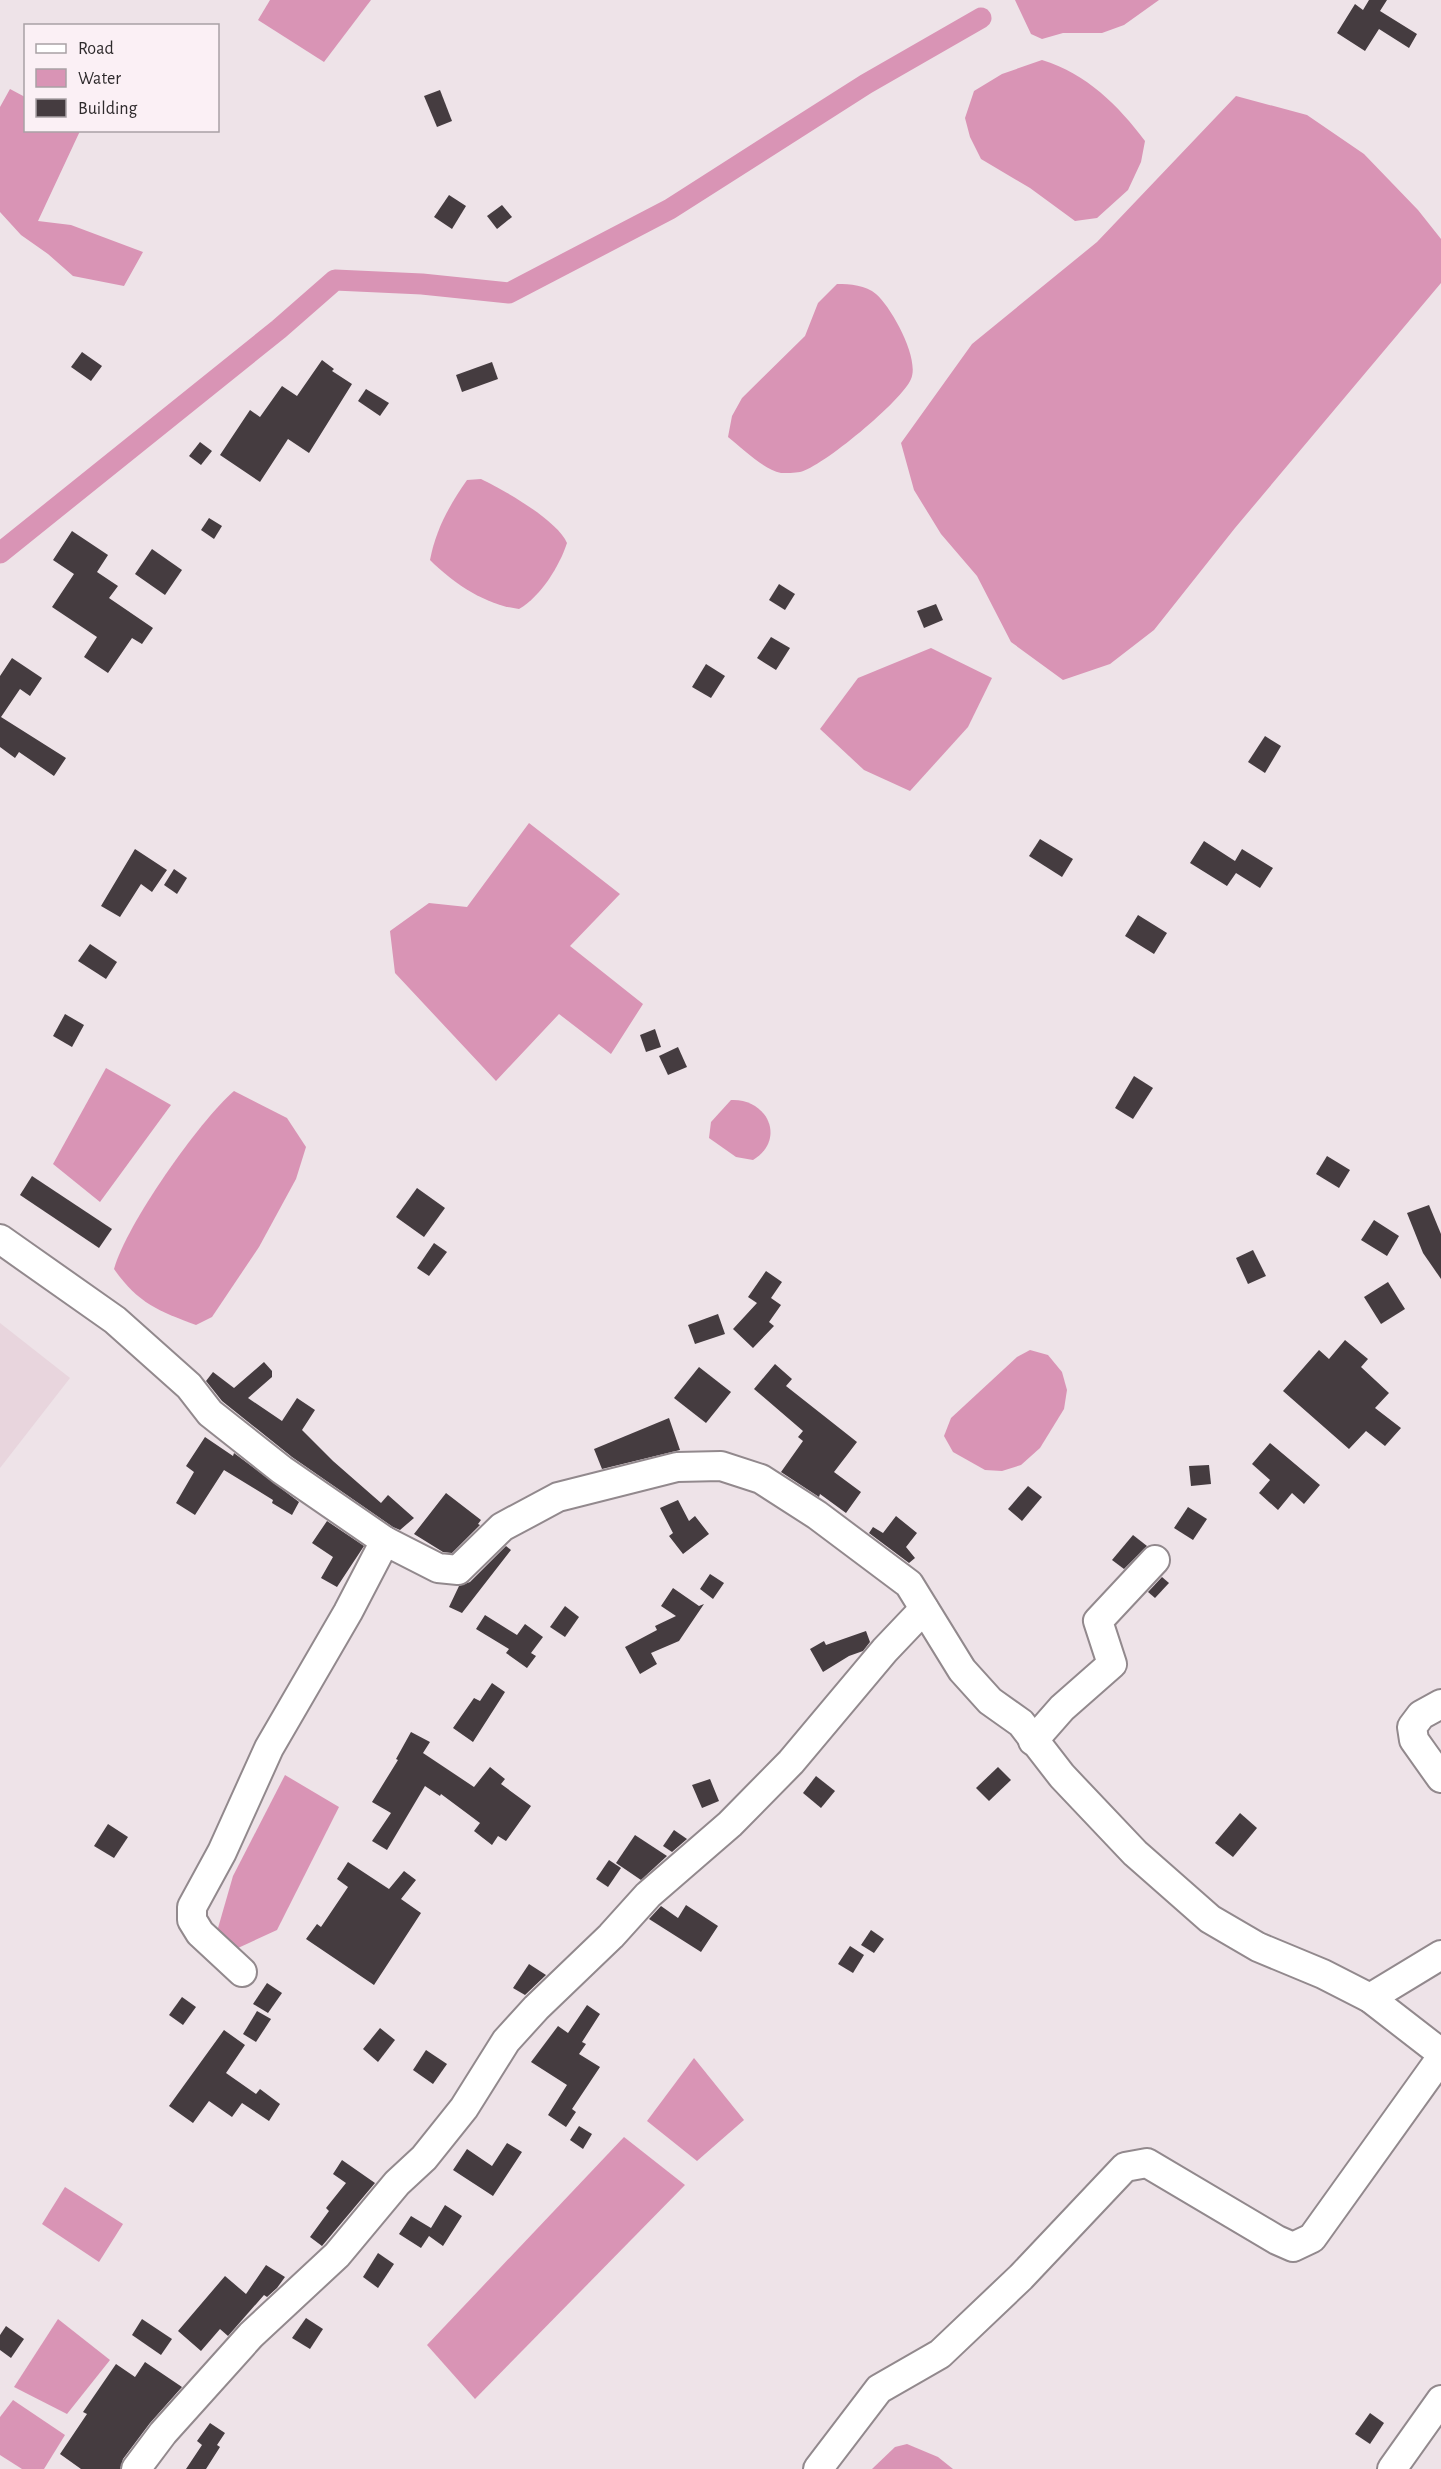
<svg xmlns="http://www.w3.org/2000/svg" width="1441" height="2469" viewBox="0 0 1441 2469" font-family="'Alegreya Sans',sans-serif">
<rect width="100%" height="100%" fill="#eee3e8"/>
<path fill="#e8d5dd" d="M0,1323L70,1378L0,1468Z"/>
<g fill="#d994b5">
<path d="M270,0H371L324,62L258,20Z"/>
<path d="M1015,0H1159L1124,25L1102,33H1063L1042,39L1031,34Z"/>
<path d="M1042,60C1087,74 1118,105 1145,141L1141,162L1128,190L1097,218L1075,221L1030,188L981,159L970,137L965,118L974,91L1002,74Z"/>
<path d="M10,89L25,97L26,130L80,131L38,221L71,225L143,252L124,286L73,276L48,254L21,235L0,212V107Z"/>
<path d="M1236,96L1307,115L1364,154L1418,210L1441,239V283L1235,528L1154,630L1110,664L1063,680L1011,642L977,576L941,534L914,490L901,443L972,344L1097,242Z"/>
<path d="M837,284C850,284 866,285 876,294C892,308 920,359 911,379C903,400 821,468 800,472C795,473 786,473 781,473C763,469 743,449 728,437L732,416L742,398L805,336L818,303Z"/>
<path d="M481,479C504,490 557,520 567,543C559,567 541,596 519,609C485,605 453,583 430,560C436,529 449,506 467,480Z"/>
<path d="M931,648L992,678L968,727L910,791L864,770L820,729L858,678Z"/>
<path d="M529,823L620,894L570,946L643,1004L611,1054L559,1014L496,1081L395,973L390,931L429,903L467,907Z"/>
<path d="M106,1068L171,1105L100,1202L53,1164Z"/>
<path d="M234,1091L287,1118L306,1147L296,1179L259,1247L212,1317L196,1325C158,1311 138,1303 114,1269C126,1225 199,1121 234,1091Z"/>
<path d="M731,1100C767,1098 787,1139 753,1160L736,1157L709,1138L711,1122Z"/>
<path d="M1030,1350L1048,1355L1062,1372L1067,1390L1064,1409L1040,1448L1021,1465L1002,1471L985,1470L953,1452L944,1436L951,1418L1017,1357Z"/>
<path d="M285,1775L339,1807L277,1930L238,1948L216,1935L233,1876Z"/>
<path d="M694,2058L744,2120L697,2161L647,2121Z"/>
<path d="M624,2137L685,2185L475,2399L427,2345Z"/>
<path d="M65,2187L123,2224L99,2262L42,2224Z"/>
<path d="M58,2319L110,2360L67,2414L14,2387Z"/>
<path d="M13,2400L65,2435L44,2469H22L0,2455V2417Z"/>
<path d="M907,2444L938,2457L953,2469H872L895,2447Z"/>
</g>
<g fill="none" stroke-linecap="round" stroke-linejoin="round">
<path stroke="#d994b5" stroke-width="21" d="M0,553L279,329L335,280L422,284L509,293L670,209L866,84L981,18"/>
</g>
<g fill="#453c40">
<path d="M1369,0H1387L1380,11L1417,34L1409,48L1379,29L1365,51L1337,33L1355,4L1363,10Z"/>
<path d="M440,90L452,121L437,127L424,96Z"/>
<path d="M449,195L466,206L452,229L434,217Z"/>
<path d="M502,205L512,217L497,229L487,216Z"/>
<path d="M82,352L102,366L91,381L71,367Z"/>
<path d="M322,360L334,369L332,371L352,384L309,453L288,439L260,482L220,455L250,410L260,417L282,386L297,396Z"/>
<path d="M492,362L498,379L462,392L456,375Z"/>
<path d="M366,389L389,403L380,416L358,401Z"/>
<path d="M200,442L212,451L201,465L189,456Z"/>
<path d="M209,518L222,526L214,539L201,530Z"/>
<path d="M72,531L108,555L97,572L118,586L109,598L153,628L142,644L132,638L108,673L84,657L97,637L52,607L74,574L53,560Z"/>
<path d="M152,549L182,570L165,595L135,574Z"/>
<path d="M779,584L795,594L785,610L769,600Z"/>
<path d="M936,604L943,620L924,628L917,611Z"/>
<path d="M771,637L790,648L776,670L757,658Z"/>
<path d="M12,658L42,678L30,696L20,689L1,717L66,758L54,776L19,752L15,758L0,747V676Z"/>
<path d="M706,664L725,676L711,698L692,687Z"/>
<path d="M1265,736L1281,746L1265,773L1248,762Z"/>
<path d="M1040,839L1073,859L1062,877L1029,856Z"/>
<path d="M1204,841L1235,861L1242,849L1273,868L1260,888L1236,873L1227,886L1190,863Z"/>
<path d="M135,849L167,870L152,892L141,884L120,917L101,906Z"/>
<path d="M174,869L187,878L177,894L164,885Z"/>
<path d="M1138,915L1167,933L1154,954L1125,936Z"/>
<path d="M90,944L117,962L106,979L78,961Z"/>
<path d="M65,1014L84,1025L72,1047L53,1036Z"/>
<path d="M655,1029L661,1047L646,1052L640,1035Z"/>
<path d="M678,1047L687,1067L668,1075L659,1056Z"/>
<path d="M1134,1076L1153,1088L1133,1119L1115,1108Z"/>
<path d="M1327,1156L1350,1170L1339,1188L1316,1174Z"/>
<path d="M32,1176L112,1229L99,1248L20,1195Z"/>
<path d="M417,1188L445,1208L424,1237L396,1217Z"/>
<path d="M1429,1205L1441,1234V1279L1423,1253L1407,1213Z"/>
<path d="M1374,1220L1399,1236L1387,1256L1361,1240Z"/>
<path d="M434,1243L447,1252L429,1276L417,1268Z"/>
<path d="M1253,1250L1266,1276L1248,1284L1236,1258Z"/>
<path d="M766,1271L782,1282L771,1298L781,1305L769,1322L774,1326L753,1348L733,1329L757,1303L748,1297Z"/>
<path d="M1388,1282L1405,1309L1381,1324L1364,1297Z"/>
<path d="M718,1314L725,1334L695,1344L688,1325Z"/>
<path d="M1345,1340L1368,1359L1361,1367L1389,1393L1375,1408L1401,1428L1385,1446L1366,1431L1349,1449L1283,1391L1319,1350L1329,1359Z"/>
<path d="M264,1362L272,1371V1377L248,1398L282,1421L297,1398L315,1410L302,1430L333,1461L381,1503L388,1495L414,1518L400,1530L393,1527L292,1457L222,1401L206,1381L213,1372L234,1388Z"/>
<path d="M775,1364L792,1379L786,1386L857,1442L834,1472L861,1492L846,1513L820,1494L819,1497L781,1472L803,1441L798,1437L803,1431L754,1389Z"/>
<path d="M699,1367L731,1392L706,1423L674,1398Z"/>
<path d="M669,1418L680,1450L602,1469L594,1449Z"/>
<path d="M205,1437L233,1456L234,1453L299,1502L292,1515L272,1503L273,1500L224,1470L195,1515L176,1503L194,1472L186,1466Z"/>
<path d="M1270,1443L1320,1485L1304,1504L1292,1493L1278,1510L1259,1493L1270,1480L1252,1464Z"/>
<path d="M1209,1465L1211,1484L1191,1486L1189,1466Z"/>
<path d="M1028,1486L1042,1497L1022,1521L1008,1509Z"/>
<path d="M446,1493L481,1520L478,1524L480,1525L452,1553L443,1552L414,1534Z"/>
<path d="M678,1500L689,1521L695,1516L709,1534L683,1554L669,1536L673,1533L660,1508Z"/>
<path d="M1188,1507L1207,1519L1193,1540L1174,1528Z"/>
<path d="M896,1516L917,1533L906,1547L915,1558L909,1563L869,1533L873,1527L883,1533Z"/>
<path d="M327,1521L364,1546L337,1587L321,1578L333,1557L312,1543Z"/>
<path d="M1133,1535L1147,1546L1124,1569L1112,1560Z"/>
<path d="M506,1546L511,1550L462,1613L449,1607L459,1586L470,1582Z"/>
<path d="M710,1574L724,1583L713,1599L700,1589Z"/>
<path d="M1162,1577L1169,1583L1155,1598L1148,1592Z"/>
<path d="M673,1588L699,1606L704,1604L679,1641L651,1653L657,1664L640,1674L625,1647L657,1630L655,1626L676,1616L661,1606Z"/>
<path d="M565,1606L579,1617L565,1637L550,1627Z"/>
<path d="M485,1615L517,1635L525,1624L543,1637L531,1653L536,1656L527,1668L506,1653L509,1649L476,1629Z"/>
<path d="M866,1631L870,1642L863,1651L849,1656L823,1672L810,1649L824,1641L826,1645Z"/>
<path d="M492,1683L505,1692L473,1742L453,1728L474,1698L480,1701Z"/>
<path d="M411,1732L430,1742L423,1753L474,1787L490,1767L505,1779L501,1784L531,1806L506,1841L498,1836L492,1845L474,1831L480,1823L441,1794L440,1796L425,1786L387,1850L372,1841L391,1813L372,1802L398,1760L396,1759Z"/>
<path d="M998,1767L1011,1780L989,1801L976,1788Z"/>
<path d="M816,1776L835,1791L821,1808L803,1793Z"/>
<path d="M710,1779L719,1801L702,1808L692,1785Z"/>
<path d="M1240,1813L1257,1828L1233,1857L1215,1843Z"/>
<path d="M108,1824L128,1837L114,1858L94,1846Z"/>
<path d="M674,1830L687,1839L672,1852L663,1846Z"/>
<path d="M635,1835L667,1856L641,1880L616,1863Z"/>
<path d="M609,1860L621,1868L608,1887L596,1879Z"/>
<path d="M348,1862L389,1889L404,1871L416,1880L401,1899L421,1913L374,1985L306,1939L317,1924L321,1927L348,1887L337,1879Z"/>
<path d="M686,1905L718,1926L701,1952L649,1919L661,1906L678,1918Z"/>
<path d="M871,1930L884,1939L874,1953L861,1945Z"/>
<path d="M850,1946L864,1955L853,1973L838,1964Z"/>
<path d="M529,1964L546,1975L525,1995L513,1988Z"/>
<path d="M267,1983L282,1993L268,2013L253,2004Z"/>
<path d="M182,1997L196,2007L183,2025L169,2015Z"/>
<path d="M587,2005L600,2014L582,2042L586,2044L579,2054L600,2067L572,2109L576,2112L566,2127L548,2115L567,2085L531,2062L558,2026L568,2033Z"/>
<path d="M257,2011L271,2019L256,2042L243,2034Z"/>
<path d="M380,2028L395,2040L378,2062L363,2049Z"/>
<path d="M224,2030L245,2045L226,2073L256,2094L260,2089L280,2104L269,2121L242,2103L232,2117L209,2101L193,2123L169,2106Z"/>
<path d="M426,2050L447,2064L433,2084L413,2070Z"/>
<path d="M579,2126L592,2134L583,2149L570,2140Z"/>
<path d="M507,2143L522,2152L493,2196L453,2170L467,2149L492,2166Z"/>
<path d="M342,2160L375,2183L322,2246L310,2237L329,2211L326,2208L346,2183L333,2174Z"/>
<path d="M445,2205L462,2216L443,2246L429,2236L421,2248L399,2234L411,2216L431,2228Z"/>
<path d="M378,2253L394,2264L378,2288L363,2277Z"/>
<path d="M266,2265L285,2277L277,2288L267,2297L264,2295L228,2336L220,2329L201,2351L178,2331L225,2276L246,2294Z"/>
<path d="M306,2318L323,2329L310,2349L292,2338Z"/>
<path d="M142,2319L172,2339L161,2355L132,2335Z"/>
<path d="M6,2326L24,2339L11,2358L0,2350V2335Z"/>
<path d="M145,2362L182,2387L150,2423L123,2459L120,2469H81L60,2454L87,2414L83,2412L116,2364L135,2377Z"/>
<path d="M1370,2413L1384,2423L1370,2444L1355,2434Z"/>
<path d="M210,2423L225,2433L217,2445L220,2447L206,2469H186L202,2445L197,2441Z"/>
</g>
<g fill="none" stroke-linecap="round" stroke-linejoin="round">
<g stroke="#92898d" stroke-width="32">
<g id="minor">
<path d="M0,1239L115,1320L189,1386L210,1413L282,1470L385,1541L438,1568L458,1570L502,1527L558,1497L677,1467L721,1466L761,1479L817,1515L909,1584L962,1670L990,1701L1021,1723L1062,1776L1135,1853L1210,1919L1258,1947L1323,1974L1370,1998L1441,2053"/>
<path d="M1441,1704L1421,1715L1412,1727L1414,1740L1441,1778"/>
<path d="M1033,1741L1062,1708L1112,1664L1098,1621L1155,1560"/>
<path d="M242,1972L200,1933L192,1920V1907L222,1852L269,1748L348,1612L385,1541"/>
<path d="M1370,1998L1441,1955"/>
<path d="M136,2469L163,2433L251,2335L337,2255L397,2183L424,2158L464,2108L506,2041L536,2008L611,1936L648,1895L730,1824L791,1762L885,1650L924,1609"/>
<path d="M818,2469L879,2389L940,2354L1021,2277L1125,2167L1147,2163L1277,2240L1293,2247L1312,2238L1441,2058"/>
<path d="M1392,2469L1441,2400"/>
</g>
</g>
<use href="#minor" stroke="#fff" stroke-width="28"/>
</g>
<rect x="24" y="24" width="195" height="108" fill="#fbf0f5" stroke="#a9a1a5" stroke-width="1.5"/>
<rect x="36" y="44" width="30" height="9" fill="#ffffff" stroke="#a9a1a5" stroke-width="1.5"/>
<text x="78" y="54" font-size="18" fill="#2f2b2d">Road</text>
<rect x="36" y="69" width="30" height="18" fill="#d994b5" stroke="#a9a1a5" stroke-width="1.5"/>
<text x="78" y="84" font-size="18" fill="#2f2b2d">Water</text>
<rect x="36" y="99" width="30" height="18" fill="#453c40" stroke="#a9a1a5" stroke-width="1.5"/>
<text x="78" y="114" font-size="18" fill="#2f2b2d">Building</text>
</svg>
